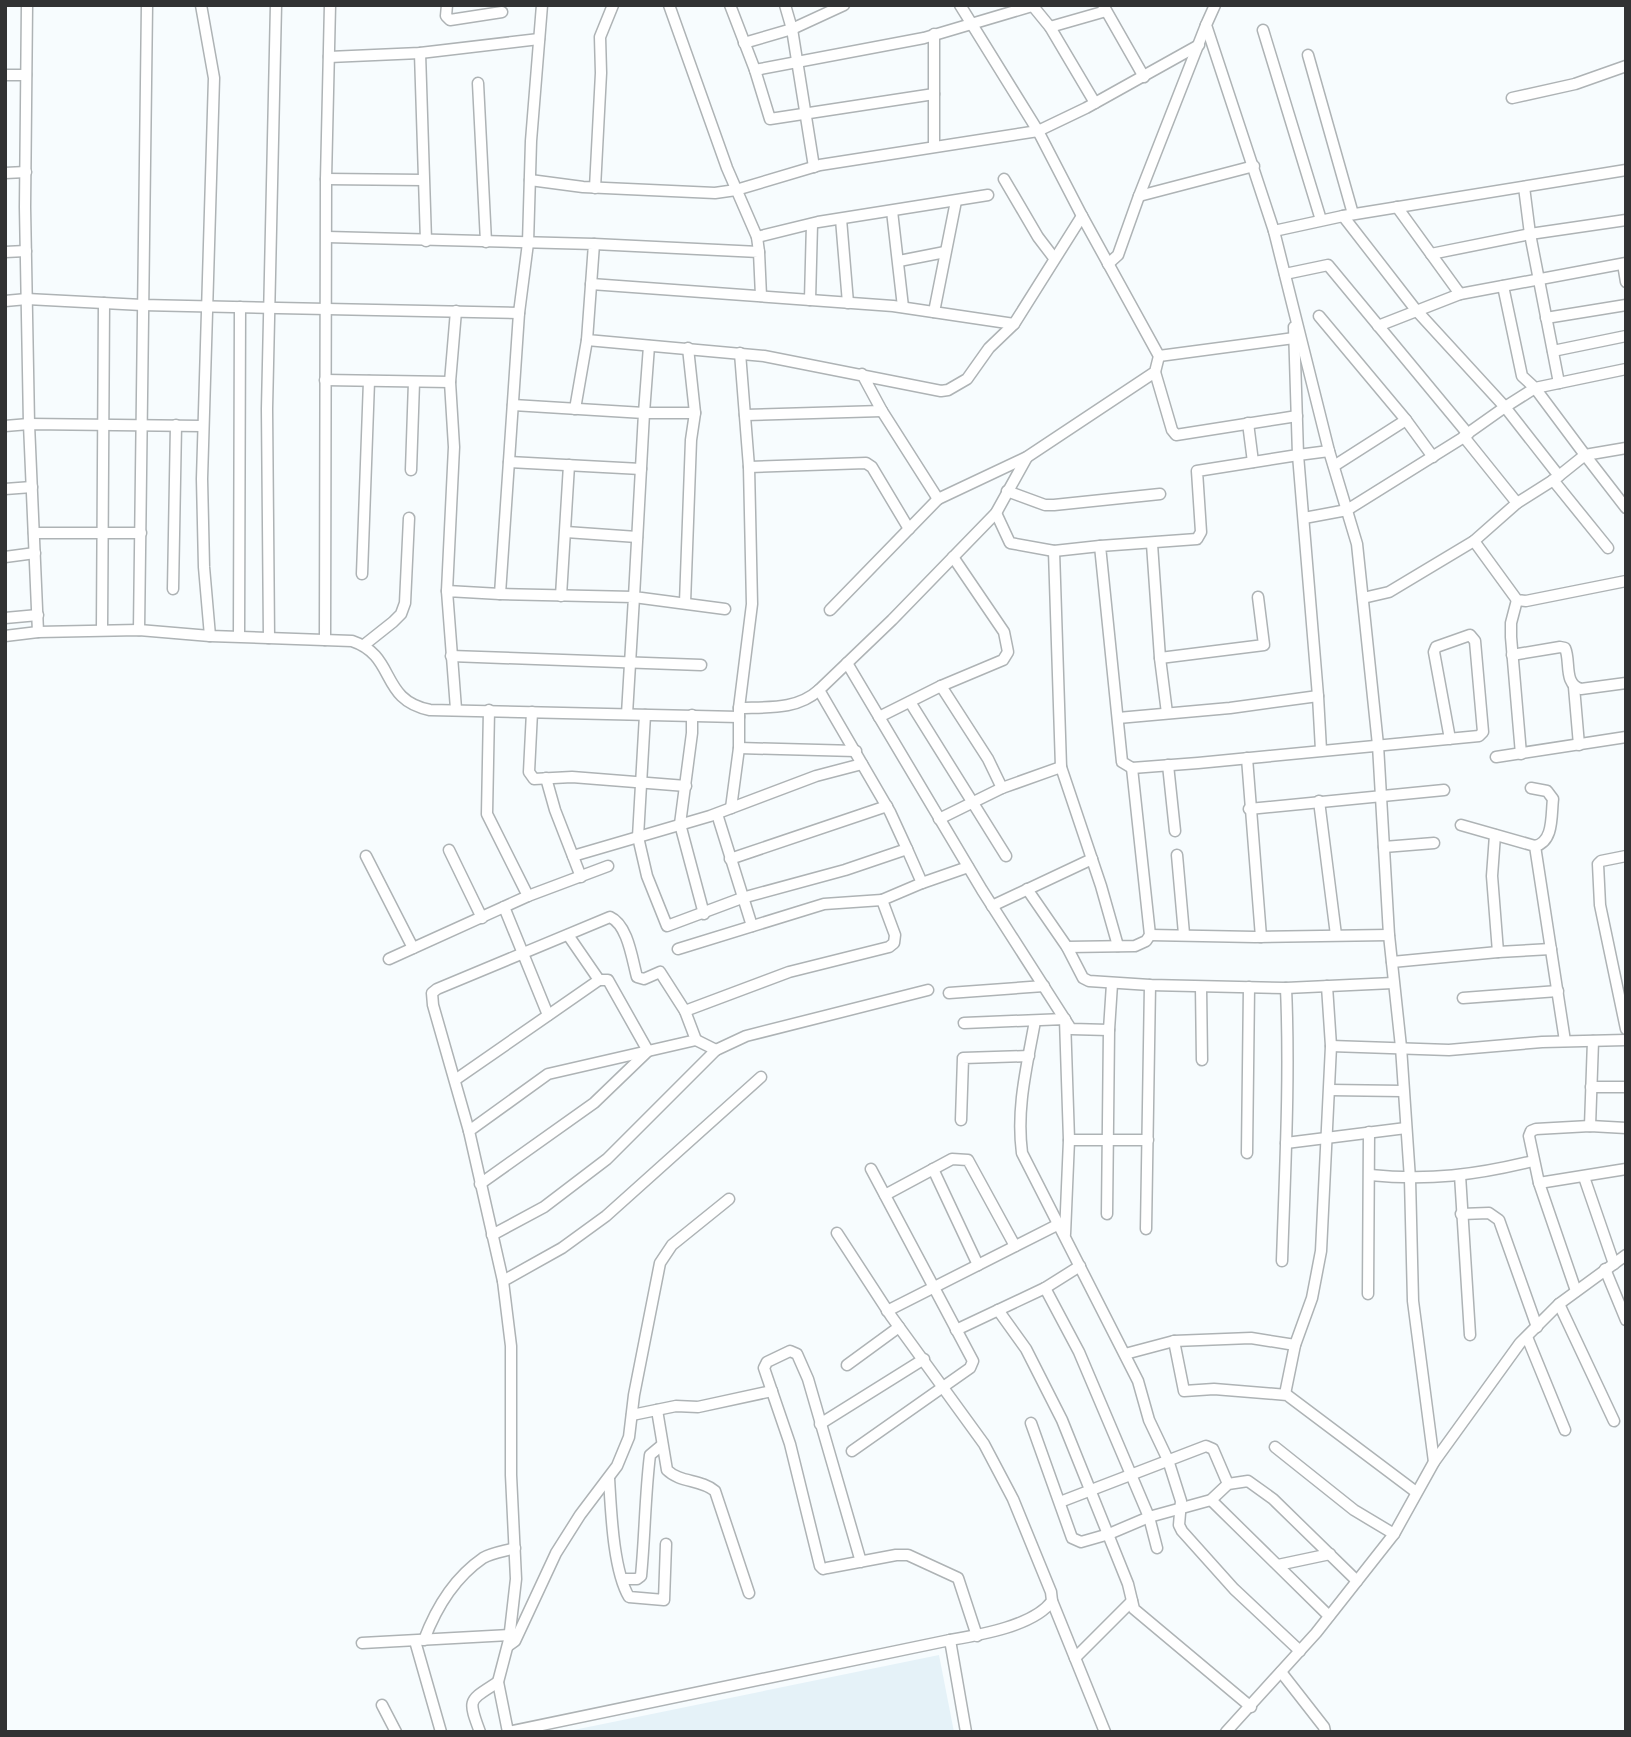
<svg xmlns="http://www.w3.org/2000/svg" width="1631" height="1737" viewBox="0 0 1631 1737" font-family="'Libre Baskerville',serif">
<rect width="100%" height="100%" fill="#f7fcfe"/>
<path fill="#e5f2f8" d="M939,1655L954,1732H564Z"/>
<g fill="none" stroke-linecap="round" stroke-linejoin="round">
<g stroke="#aeb3b5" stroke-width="13">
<g id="minor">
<path d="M27,5L25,207L29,424L38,632"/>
<path d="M201,5L214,78L202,479L204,567L210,636"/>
<path d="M447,5L446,16L450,20L502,12"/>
<path d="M669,5L727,168L757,237L759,252"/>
<path d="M730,5L755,70L770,119L934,94"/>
<path d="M785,5L792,29L814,167"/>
<path d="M960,5L1038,131L1082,216"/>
<path d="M1032,5L1050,27L1095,103"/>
<path d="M1103,5L1144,77"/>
<path d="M1215,5L1206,25L1274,231L1329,451L1357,544L1378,745L1389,935L1401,1047L1410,1179L1413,1301L1434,1462"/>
<path d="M1050,27L1106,11"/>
<path d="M1263,30L1321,220"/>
<path d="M744,43L792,29L844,5"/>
<path d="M420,53L426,241"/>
<path d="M1308,55L1353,214"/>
<path d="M329,57L420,53L539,39"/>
<path d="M755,70L924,38L1032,6"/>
<path d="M5,75H26"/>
<path d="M478,83L486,242"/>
<path d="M1512,98L1575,84L1626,66"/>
<path d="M934,146V34"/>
<path d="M5,173L26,172"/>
<path d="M326,179L423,180"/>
<path d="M1004,179L1038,237L1054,258"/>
<path d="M530,180L583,187L715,193L736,190L820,165L1038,131L1086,108L1199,45"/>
<path d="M1524,187L1530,234L1559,383"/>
<path d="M595,188L601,73L600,37L613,5"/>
<path d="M1139,196L1254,166"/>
<path d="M1397,207L1460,294L1626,263"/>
<path d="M892,211L903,307"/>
<path d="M1343,216L1416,310L1505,407L1559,476"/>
<path d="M841,219L848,303"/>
<path d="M1274,231L1343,216L1626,170"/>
<path d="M327,237L594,244L587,340L764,356L941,391L948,390L967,379L989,348L1014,324L1082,216L1159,356L1155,372L1027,457L938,499L882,411L862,374"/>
<path d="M757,237L818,222L988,195"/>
<path d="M594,244L759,252L761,296"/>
<path d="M5,252L26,251"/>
<path d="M1431,254L1530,234L1626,220"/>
<path d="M899,261L945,252"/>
<path d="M1108,264L1118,255L1139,196L1206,25"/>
<path d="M1623,264L1626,282"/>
<path d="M1285,274L1328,265L1468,434"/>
<path d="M591,284L893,306L1014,324"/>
<path d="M1503,286L1522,376L1535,388L1626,369"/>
<path d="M810,300L812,224"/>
<path d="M5,301L27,299L142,305L519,313L528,243L531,141L542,5"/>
<path d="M934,312L956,201"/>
<path d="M1319,316L1406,420L1433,457"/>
<path d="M1546,318L1626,305"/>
<path d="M1378,326L1460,294"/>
<path d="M1294,327L1298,455L1197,471L1201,532L1197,539L1100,546L1122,762L1132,768L1198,763L1479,736L1483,732L1475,641L1470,635L1436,647L1434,652L1450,739"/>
<path d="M649,346L644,413H695"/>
<path d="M1553,351L1626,336"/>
<path d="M1159,356L1294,338"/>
<path d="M1155,372L1172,430L1176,435L1297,416"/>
<path d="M325,380L450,382"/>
<path d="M513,405L644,413L634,597L725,609"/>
<path d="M575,409L587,340"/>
<path d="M745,415L882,411"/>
<path d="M1248,423L1253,462"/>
<path d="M5,426L29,424L202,426"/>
<path d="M1464,436L1505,407L1535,388L1585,455L1626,448"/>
<path d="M509,462L641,469"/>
<path d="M1334,466L1406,420"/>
<path d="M749,467L866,463L872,467L909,529"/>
<path d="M411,470L414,382"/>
<path d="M1553,480L1608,548"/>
<path d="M5,489L32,487"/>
<path d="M1007,491L1045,505H1054L1160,494"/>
<path d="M996,513L1010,543L1054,551L1100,546"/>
<path d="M1304,518L1347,510L1464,437L1517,503L1555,479L1585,455L1626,508"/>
<path d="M566,532L637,537"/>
<path d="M34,533H141"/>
<path d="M1474,541L1517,600L1526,601L1626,581"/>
<path d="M1152,544L1160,658L1167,713"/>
<path d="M1054,551L1061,767L1101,886L1118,946"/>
<path d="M5,557L35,553"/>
<path d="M362,574L369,381"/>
<path d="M173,589L176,425"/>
<path d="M447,591L454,447L450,382L456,311"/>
<path d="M500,594L634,597L627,714"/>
<path d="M561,596L569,465"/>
<path d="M1363,598L1389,592L1474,541L1517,503"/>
<path d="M1517,600L1511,623V637L1521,754"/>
<path d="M685,603L691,440L695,413L688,348"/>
<path d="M830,610L938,499"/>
<path d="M5,618L38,615"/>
<path d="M102,629L104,303"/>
<path d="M139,630L147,5"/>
<path d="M5,636L38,632L139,630L210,636L352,641C397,656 379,700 430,710L739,717"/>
<path d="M239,636L240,307"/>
<path d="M269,638L267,409L276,5"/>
<path d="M325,640L326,179L330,5"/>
<path d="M364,645L393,622L401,614L405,603L409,518"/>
<path d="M1512,655L1560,647L1565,648C1571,661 1563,684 1581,689L1626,683"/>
<path d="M451,656L701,665"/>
<path d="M1160,658L1264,645L1258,597"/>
<path d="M847,663L982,890L1071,1029L1109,1030L1112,984"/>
<path d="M941,686L988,759L1002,788"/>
<path d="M1574,687L1579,745"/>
<path d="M1318,696L1298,455L1329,451"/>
<path d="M910,702L1006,856"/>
<path d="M739,708C768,707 797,710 819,690"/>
<path d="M456,709L447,591L500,594L519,313"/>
<path d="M489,710L487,814L528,896"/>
<path d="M532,712L529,772L534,779L572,777L686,786"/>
<path d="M645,715L638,837L647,876L667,926L742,898L845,870L907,849L890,812L819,690L892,620L996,513L1027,457"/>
<path d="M692,715V733L680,824L704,914"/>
<path d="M879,717L941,686L1003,660L1008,652L1004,632L953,557"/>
<path d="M1118,718L1230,708L1318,696L1321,750"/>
<path d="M739,748L856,751"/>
<path d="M1496,757L1626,737"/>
<path d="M1247,758L1261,937"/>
<path d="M1168,765L1175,831"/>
<path d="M546,778L555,810L581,877"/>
<path d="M1531,788L1547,791L1553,799C1551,815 1554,842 1535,846"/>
<path d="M1319,801L1336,935"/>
<path d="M731,808L739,748V708L752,604L749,467L740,353"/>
<path d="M1249,809L1444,790"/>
<path d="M717,814L752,926"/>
<path d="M939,819L1002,788L1061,767"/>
<path d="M1461,825L1535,846L1565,1041"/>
<path d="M1495,835L1492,876L1498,952"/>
<path d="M1384,847L1434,843"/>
<path d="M449,850L482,918"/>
<path d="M1177,855L1184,934"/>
<path d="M366,856L413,948"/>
<path d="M573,856L710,816L816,776L862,764"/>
<path d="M1626,856L1601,861L1598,864L1600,905L1626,1029"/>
<path d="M730,859L887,806"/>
<path d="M922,883L968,867"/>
<path d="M1027,889L1067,947L1083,978L1089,981L1150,985L1286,988L1393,983"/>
<path d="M992,906L1092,859"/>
<path d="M504,907L548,1015"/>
<path d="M1150,935L1255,937L1389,935"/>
<path d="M1067,947L1135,946L1146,941L1150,935L1132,768"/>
<path d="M678,949L824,904L882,900"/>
<path d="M389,959L528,896L608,866"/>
<path d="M1392,962L1498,952L1551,949"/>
<path d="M1201,987L1202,1060"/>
<path d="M949,993L1044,986"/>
<path d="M1463,998L1558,991"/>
<path d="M1035,1021C1027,1066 1016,1108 1022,1153L1138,1381L1149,1420L1168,1460L1181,1501L1179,1525L1182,1531L1234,1589L1300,1651"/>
<path d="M964,1023L1065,1019L1069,1140H1148"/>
<path d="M1331,1046L1449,1050L1542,1042L1626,1040"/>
<path d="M716,1050L746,1036L928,990"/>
<path d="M455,1080L599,980L568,935"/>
<path d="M1591,1087H1626"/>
<path d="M1330,1090L1402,1091"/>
<path d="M961,1120L963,1058L1029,1056"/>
<path d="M1590,1126L1593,1041"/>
<path d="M469,1131L433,1005L432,993L437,989L610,917C628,925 632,959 637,977L644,979L660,972L685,1011"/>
<path d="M1286,1143L1406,1128"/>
<path d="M1247,1153L1249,987"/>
<path d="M933,1169L978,1265"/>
<path d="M1370,1175C1429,1181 1476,1175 1533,1161"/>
<path d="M1460,1175L1470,1335"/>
<path d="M1584,1177L1614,1264"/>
<path d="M1539,1183L1626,1169"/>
<path d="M480,1184L594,1103L648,1051L608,980H599"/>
<path d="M885,1195L952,1159L968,1160L1015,1246"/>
<path d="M1107,1214L1109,1030"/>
<path d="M1461,1214L1489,1213L1499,1220L1537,1327"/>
<path d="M1146,1229L1150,985"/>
<path d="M837,1233L891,1316L984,1444L1013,1499L1051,1592L1052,1601C1034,1626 979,1635 950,1640"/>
<path d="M1065,1234L1069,1140"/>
<path d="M492,1235L544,1207L607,1159L716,1050L696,1040"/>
<path d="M1282,1261C1285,1170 1290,1079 1286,988"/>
<path d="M1605,1269L1626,1320"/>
<path d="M503,1281L562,1248L606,1216L761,1077"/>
<path d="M1045,1288L1079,1352L1149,1517L1157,1548"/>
<path d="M1576,1291L1539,1183L1529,1136L1531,1131L1536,1129L1590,1126L1626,1128"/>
<path d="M1368,1294L1369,1132"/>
<path d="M1559,1304L1614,1421"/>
<path d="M998,1310L1026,1349L1062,1420L1128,1584L1134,1609L1251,1707"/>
<path d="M887,1311L1059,1224"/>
<path d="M956,1330L1045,1288L1080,1266"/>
<path d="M1527,1337L1565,1430"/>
<path d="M1174,1341L1184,1391L1214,1389L1287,1395L1416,1492"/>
<path d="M1125,1354L1174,1341L1251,1338L1295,1345"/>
<path d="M847,1365L899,1327"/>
<path d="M1285,1394L1295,1345L1312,1298L1321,1251L1331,1046L1327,986"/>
<path d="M657,1410L667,1470C680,1483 701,1479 715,1491L749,1593"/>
<path d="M632,1415L676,1406L698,1407L772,1391"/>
<path d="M1031,1423L1072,1538L1081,1542L1109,1534L1149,1517L1211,1500L1228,1484L1248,1481L1273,1499L1357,1581"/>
<path d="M820,1424L924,1359"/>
<path d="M1275,1447L1354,1510L1394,1534"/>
<path d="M852,1451L970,1368L973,1361L871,1169"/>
<path d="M609,1478C611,1510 613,1570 629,1597L664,1600L666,1544"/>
<path d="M1211,1500L1329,1616"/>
<path d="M1060,1502L1206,1446L1213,1449L1228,1484"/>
<path d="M861,1562L808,1379L797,1354L790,1351L767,1362L764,1368L790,1444L820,1566L823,1569L827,1568L896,1555H908L958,1578L977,1636"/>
<path d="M1278,1565L1330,1554"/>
<path d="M623,1579H637L641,1576C645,1535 645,1495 650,1455L662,1445"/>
<path d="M1052,1601L1105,1732"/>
<path d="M424,1640C436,1608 454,1578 483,1558C491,1553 505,1551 515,1548"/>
<path d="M415,1641L441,1732"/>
<path d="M362,1643L510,1635"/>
<path d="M508,1646L515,1641L556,1553L580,1515L617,1466L629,1437L634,1395L660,1263L672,1245L729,1199"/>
<path d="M1075,1658L1132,1601"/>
<path d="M1281,1672L1324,1727L1325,1732"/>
<path d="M382,1705L396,1732"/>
<path d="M480,1732C467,1698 469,1701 498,1682"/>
<path d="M508,1732L498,1682L509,1640L516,1579L511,1475V1346L503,1281L469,1131L548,1074L696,1040L685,1011L789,972L889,947L894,943L895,935L882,900L922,883L907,849"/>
<path d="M508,1732L950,1640L966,1732"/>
<path d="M1226,1732L1316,1633L1394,1534L1434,1462L1520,1343L1559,1304L1626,1255"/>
</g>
</g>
<use href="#minor" stroke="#fff" stroke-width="10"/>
</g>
<rect width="1631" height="1737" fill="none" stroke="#313233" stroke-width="14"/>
</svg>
